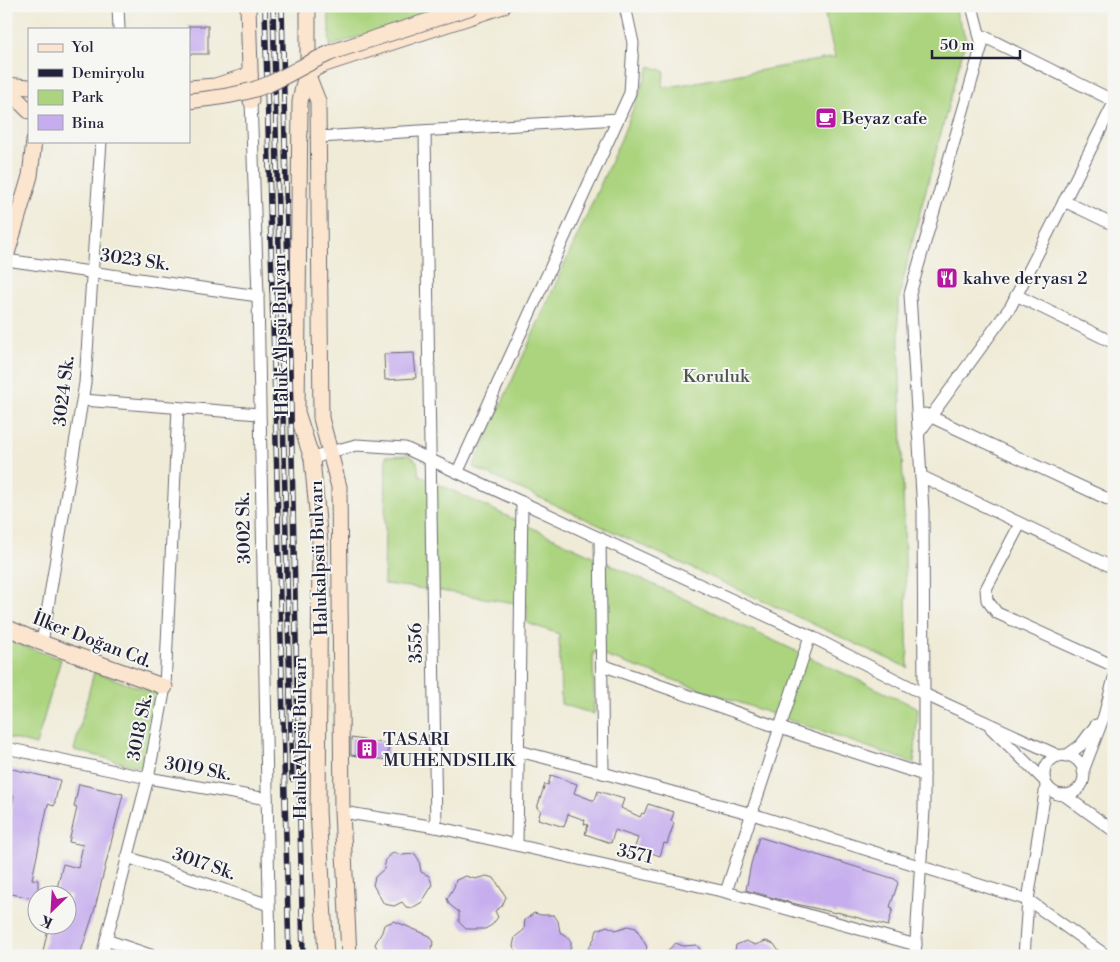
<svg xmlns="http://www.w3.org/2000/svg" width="1120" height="962" viewBox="0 0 1120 962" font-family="'Libre Bodoni',serif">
<rect width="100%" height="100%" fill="#f6f6f2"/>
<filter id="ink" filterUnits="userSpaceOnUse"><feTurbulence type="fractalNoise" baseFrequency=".02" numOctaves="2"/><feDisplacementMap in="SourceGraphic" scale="10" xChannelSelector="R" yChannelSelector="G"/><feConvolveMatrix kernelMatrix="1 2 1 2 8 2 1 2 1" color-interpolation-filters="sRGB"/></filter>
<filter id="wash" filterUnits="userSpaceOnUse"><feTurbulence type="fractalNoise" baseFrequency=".0096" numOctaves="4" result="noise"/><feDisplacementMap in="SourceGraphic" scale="20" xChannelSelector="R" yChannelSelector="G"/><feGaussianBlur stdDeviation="1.12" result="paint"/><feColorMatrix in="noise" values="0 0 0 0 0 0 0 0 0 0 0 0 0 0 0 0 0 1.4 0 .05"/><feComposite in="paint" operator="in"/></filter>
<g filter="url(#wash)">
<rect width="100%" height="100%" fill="#efebd7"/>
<g fill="#acd47f" stroke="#677b5d">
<path d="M328,6H458L330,46Z"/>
<path d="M823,6H954L966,39L909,254L898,304L908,668L473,467L621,139L650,66L664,71L663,88L835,57Z"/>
<path d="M409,455L417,461L419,475L918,708L914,763L593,652L594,714L561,704L559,634L527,623V605L441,591L384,584L386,456Z"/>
<path d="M6,640L61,659L36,745L6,737Z"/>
<path d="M94,672L161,695L143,768L74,750Z"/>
</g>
<g id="blocks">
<g fill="#c6adee">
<rect x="189" y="26" width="19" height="28"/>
<path d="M414,353L416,378L385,380L384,354Z"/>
<path d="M351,738L389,744L387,760L351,755Z"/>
<path d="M8,768L60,780L54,806L48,804L32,879L38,880V899L6,893V836L14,796L6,794Z"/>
<path d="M551,775L577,784L574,793L592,800H595L598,791L624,799L621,808L640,817L642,813L644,814L648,804L674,812L671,821L674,823L667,844L664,843L660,856L635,847L638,838L615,830L611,843L585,834L588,825L584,824L585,820L568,814L564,827L538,819L541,810L537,808L545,784L548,785Z"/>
<path d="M79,784L123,794L94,912L80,955L72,953L71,956H42L49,924H68V910L71,895L56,892L63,864L78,868L83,845L69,842L77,808L74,807Z"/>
<path d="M759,837L895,879L898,883L890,907L893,908L888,926L837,912L836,913L792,903L746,890L751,864Z"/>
<path d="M394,852L401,855L415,854L419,860L421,872L429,876L431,881L432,886L422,902L412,908L406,907L402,902L394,906L384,904L373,885L375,877L384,869L386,859Z"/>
<path d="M466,876L475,879L486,876L494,878L506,897L502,906L495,911L498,917L492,925L485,929H466L459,922V912L450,905L447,899L454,887L456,880Z"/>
<path d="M534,913L541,915H554L558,921L560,932L568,937L571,942V947L566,956H518L513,946L515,937L524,930L525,920Z"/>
<path d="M394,921L430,936L434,942L430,951L424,956H385L378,951L375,944L382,932L384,925Z"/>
<path d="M607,926L616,930L628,926L636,928L647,947L644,956H592L588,949L595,937L597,930Z"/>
<path d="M746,941L755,945L766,941L774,944L782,956H734L736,945Z"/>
<path d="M676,943L683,946L697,945L704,956H661Z"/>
</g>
</g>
</g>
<g filter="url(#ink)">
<use href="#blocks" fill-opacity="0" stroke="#6a6872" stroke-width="1"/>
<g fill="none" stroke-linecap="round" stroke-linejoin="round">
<g stroke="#6a6872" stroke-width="13">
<g id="minor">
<path d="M118,6L119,29"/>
<path d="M979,34L1114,101"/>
<path d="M251,101L258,296L270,956"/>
<path d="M425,131L436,827"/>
<path d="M319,137L618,119"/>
<path d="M1064,201L1114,225"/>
<path d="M6,260L258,296"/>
<path d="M1016,295L1114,343"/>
<path d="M83,400L259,414"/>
<path d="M925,414L1114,502"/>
<path d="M918,434L1011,306L1114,103"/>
<path d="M312,459L330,452L356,445L405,448L810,636L924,694L1059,756"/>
<path d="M458,471L630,93L633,43L625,6"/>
<path d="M921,476L1114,568"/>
<path d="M1020,524L986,589L987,600L997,613L1114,666"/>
<path d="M600,538L603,773"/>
<path d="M42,643L85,383L101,141"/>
<path d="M602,665L780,728L924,775"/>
<path d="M991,728L1044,780"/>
<path d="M6,748L148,778L267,799"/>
<path d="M519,751L603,773L752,814L1028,900L1107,956"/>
<circle cx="1064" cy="775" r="20"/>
<path d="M1066,756L1081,745L1096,725"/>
<path d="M1083,771L1104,716L1114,678"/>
<path d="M1064,795L1114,831"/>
<path d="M342,812L436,827L726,892L916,945"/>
<path d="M517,845L522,502"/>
<path d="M127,857L269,905"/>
<path d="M726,892L810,636"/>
<path d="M106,940L153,956"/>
<path d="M102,956L148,778L165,687L178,408"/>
<path d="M915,956L924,810V694L923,511L910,294L982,45L972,6"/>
<path d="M1024,956L1028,900L1046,786"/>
</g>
</g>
<g stroke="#6a6872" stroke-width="17">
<g id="secondary">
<path d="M248,6L251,101"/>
<path d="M308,6V63L300,102L297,412L312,459L320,542L318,810L326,956"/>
<path d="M307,73L318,101L321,418L339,487L342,812L349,956"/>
<path d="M307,73L322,65L503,6"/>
<path d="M6,85L29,87"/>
<path d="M6,88L29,111"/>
<path d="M189,88L215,86L250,75"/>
<path d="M6,257L30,176L34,141"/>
<path d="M6,627L42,643L165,687"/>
</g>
</g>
<use href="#minor" stroke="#fff" stroke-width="11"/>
<use href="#secondary" stroke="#fbe5cf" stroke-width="15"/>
<g stroke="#22223b" stroke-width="5.5">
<g id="rail">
<path d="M265,6L289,956"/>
<path d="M273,6L292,779"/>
<path d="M282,6L303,956"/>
</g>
</g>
<use href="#rail" stroke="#f6f6f2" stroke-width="4" stroke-dasharray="11" stroke-linecap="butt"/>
<g stroke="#6a6872" stroke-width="17" stroke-linecap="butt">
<path id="secondary-bridge" d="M189,101C216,98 243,95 269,84C291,74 312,60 335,51L475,6"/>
</g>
<use href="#secondary-bridge" stroke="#fbe5cf" stroke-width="15"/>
</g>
</g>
<defs>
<g id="cafe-square" transform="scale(1.125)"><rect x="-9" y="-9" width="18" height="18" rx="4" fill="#b5179e" stroke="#f6f6f2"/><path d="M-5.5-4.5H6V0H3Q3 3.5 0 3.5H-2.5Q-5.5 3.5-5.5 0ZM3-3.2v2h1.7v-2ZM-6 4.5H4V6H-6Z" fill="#fff"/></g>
<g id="restaurant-square" transform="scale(1.125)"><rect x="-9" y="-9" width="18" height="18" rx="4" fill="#b5179e" stroke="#f6f6f2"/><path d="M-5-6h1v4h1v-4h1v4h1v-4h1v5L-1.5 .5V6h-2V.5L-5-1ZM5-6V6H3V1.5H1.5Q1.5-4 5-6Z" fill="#fff"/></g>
<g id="building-square" transform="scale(1.125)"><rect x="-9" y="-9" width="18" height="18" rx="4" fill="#b5179e" stroke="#f6f6f2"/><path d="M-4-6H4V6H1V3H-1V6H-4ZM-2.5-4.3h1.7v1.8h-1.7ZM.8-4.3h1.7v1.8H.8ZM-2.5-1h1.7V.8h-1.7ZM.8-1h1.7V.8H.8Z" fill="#fff"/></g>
</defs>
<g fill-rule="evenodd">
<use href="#cafe-square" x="826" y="118"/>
<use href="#restaurant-square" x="947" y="278"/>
<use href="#building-square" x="367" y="749"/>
</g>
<g text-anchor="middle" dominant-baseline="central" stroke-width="4" stroke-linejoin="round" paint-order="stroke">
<g font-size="18" fill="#22223b" stroke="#f6f6f2" text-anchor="start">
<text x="842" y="118">Beyaz cafe</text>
<text x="963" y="278">kahve deryası 2</text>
<text x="383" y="739">TASARI<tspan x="383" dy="21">MUHENDSILIK</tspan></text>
</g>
<g font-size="18" fill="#22223b" stroke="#f6f6f2">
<text transform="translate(135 260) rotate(8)">3023 Sk.</text>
<text transform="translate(281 335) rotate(-91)">Haluk Alpsü Bulvarı</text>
<text transform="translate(64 391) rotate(-83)">3024 Sk.</text>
<text transform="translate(244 528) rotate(-91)">3002 Sk.</text>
<text transform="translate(319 558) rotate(-92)">Halukalpsü Bulvarı</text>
<text transform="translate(92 640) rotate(21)">İlker Doğan Cd.</text>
<text transform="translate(416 643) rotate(-91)">3556</text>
<text transform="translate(140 727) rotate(-79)">3018 Sk.</text>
<text transform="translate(300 738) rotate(-90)">Haluk Alpsü Bulvarı</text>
<text transform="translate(198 769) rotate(10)">3019 Sk.</text>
<text transform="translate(635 854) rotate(13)">3571</text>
<text transform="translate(204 864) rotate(19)">3017 Sk.</text>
</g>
<g font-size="18" fill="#4b574f" stroke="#f6f6f2">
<text x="716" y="376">Koruluk</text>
</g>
</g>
<rect width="1120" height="962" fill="none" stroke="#f6f6f2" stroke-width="25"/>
<rect x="28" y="28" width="162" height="115" fill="#f6f6f2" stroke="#a1a1a9"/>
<rect x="38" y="44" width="25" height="8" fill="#fbe5cf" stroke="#a1a1a9"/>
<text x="72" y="52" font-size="15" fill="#22223b">Yol</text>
<rect x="38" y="69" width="25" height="8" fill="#22223b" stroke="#a1a1a9"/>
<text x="72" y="78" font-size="15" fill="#22223b">Demiryolu</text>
<rect x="38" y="90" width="25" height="15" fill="#acd47f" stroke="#a1a1a9"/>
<text x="72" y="102" font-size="15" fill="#22223b">Park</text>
<rect x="38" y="115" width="25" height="15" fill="#c6adee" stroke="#a1a1a9"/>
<text x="72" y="128" font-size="15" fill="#22223b">Bina</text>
<g transform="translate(52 910) rotate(205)"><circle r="24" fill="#f6f6f2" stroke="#a1a1a9"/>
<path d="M0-4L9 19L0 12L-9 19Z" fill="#b5179e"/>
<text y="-8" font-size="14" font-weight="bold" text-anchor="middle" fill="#22223b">K</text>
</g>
<path d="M932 50v8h88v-8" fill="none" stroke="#22223b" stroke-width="2.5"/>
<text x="940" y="50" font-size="15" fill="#22223b" stroke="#f6f6f2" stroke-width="4" paint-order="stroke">50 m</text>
</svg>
